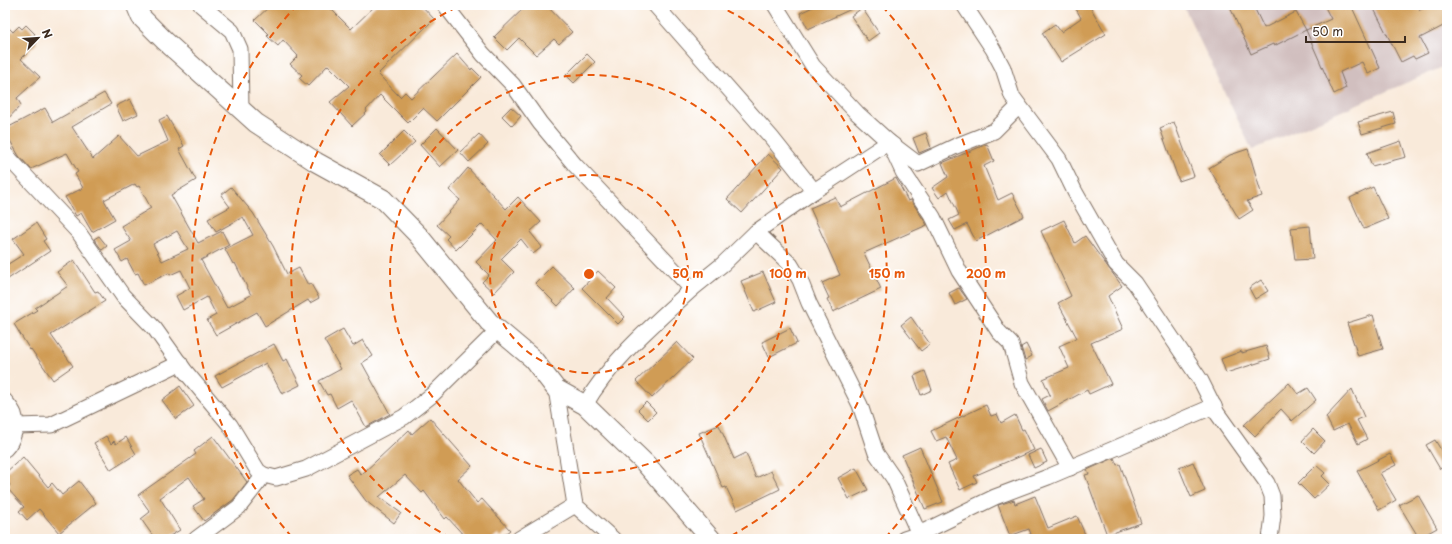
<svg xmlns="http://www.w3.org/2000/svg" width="1452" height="544" viewBox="0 0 1452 544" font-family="'Playpen Sans',sans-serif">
<rect width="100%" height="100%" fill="#fff"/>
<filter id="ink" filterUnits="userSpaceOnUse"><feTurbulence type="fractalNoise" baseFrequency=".025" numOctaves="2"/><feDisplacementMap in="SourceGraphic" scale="8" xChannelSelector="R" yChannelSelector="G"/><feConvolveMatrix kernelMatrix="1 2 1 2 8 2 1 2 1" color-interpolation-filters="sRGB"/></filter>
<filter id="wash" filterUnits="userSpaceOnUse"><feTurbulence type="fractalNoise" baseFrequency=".012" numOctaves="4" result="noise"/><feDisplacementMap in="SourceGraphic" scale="16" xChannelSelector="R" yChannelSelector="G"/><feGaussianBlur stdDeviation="0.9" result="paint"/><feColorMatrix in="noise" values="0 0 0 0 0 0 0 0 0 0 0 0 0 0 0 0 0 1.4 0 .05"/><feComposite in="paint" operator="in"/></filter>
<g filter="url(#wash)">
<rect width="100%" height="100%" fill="#f9eada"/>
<path fill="#d1bfbf" d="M1183,5H1447V65L1252,150Z"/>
<g id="blocks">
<g fill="#d09c54" fill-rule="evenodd">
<path d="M271,5H327L351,29L376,5H421L434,19L378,74L400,97L405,92L411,98L457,54L471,70L472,68L481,77L437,121L423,108L408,123L380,95L366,110L367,112L352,126L330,102L349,86L328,65L308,86L299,78L302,75L290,64L298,56L283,40L278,46L267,36L269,34L255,20Z"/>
<path d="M527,5H546L572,32L559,44L554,39L536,55L519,38L507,50L494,37Z"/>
<path d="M817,5H860L808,29L800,13Z"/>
<path d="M1074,5H1089L1106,34L1061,62L1042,33L1055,24L1061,32L1081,18Z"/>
<path d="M1229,5H1253L1264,28L1296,12L1306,30L1274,46L1273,44L1251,54Z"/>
<path d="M1324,5H1351L1380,68L1368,74L1362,62L1340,72L1346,88L1334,94L1306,30L1331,19Z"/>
<path d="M1372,5H1418L1420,10L1430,5H1447V24L1420,38L1428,53L1415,59L1413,56L1401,62Z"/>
<path d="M862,8L879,33L868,41L851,16Z"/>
<path d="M5,24L13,32L19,26L22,29L26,25L35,34L32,38L37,43L21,59L40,77L17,98L21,105L5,122Z"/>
<path d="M587,54L595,62L574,83L566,75Z"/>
<path d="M104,93L111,104L72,127L93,159L119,136L137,156L168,141L159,120L167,116L184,146L179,149L196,180L171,195L198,243L222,231L229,245L201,260L227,308L251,295L235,263L233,264L225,249L253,235L243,217L216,232L208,219L230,207L221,195L231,187L253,213L273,246L287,274L299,268L308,285L311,284L319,298L310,303L308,300L265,326L257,312L216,335L207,320L216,315L207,297L183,310L176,296L190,288L181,270L170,275L169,273L144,285L138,273L135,274L127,259L122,262L115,250L131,241L121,226L151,208L139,186L137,187L135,184L104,200L115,219L92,232L81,213L76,216L65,197L83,188L75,174L78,172L67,153L31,169L19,156L5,132V129L45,108L53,122ZM177,231L188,249L162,261L153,244Z"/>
<path d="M130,99L138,114L123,121L116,106Z"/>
<path d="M511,107L521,116L512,126L502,116Z"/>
<path d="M1393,112L1396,124L1362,134L1358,122Z"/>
<path d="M1174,122L1194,176L1179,181L1160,128Z"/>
<path d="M437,128L458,150L440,167L420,145Z"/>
<path d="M404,131L415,142L390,165L380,155Z"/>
<path d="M926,133L931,148L919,153L913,138Z"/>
<path d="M479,134L488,144L469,162L460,152Z"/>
<path d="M1401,141L1406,157L1372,166L1367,153Z"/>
<path d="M987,144L994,161L984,166L998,200L1012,193L1024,216L976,241L967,224L955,230L949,220L959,215L948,191L939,198L932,188L948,177L942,163Z"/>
<path d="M1248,149L1262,196L1247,201L1253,210L1239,219L1209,168L1230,155Z"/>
<path d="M768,154L783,168L742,213L727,199Z"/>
<path d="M468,168L506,209L518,197L541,222L530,232L542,247L533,254L521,239L501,259L514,272L494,293L482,282L489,275L476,262L497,240L482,224L456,250L446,239L449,236L437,225L460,200L449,190Z"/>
<path d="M896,178L908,201L911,200L927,225L864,253L881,289L833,312L827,299L829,298L822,283L840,275L810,208L835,197L840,207Z"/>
<path d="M1373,187L1388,219L1364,229L1350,198Z"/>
<path d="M1064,220L1075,243L1085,236L1122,286L1108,296L1123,329L1091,343L1111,384L1089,394L1087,390L1048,411L1042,399L1050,395L1043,379L1069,368L1059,346L1077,338L1058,303L1071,296L1041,231Z"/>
<path d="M36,223L46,239L43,241L50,251L5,281V266L24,254L13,239Z"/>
<path d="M1310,226L1313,259L1295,260L1291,228Z"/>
<path d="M99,236L107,246L102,250L94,239Z"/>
<path d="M74,260L95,292L98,291L105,301L51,335L73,366L53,380L31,349L30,350L14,324L37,310L35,308L68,286L57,272Z"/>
<path d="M552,266L575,288L558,306L535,283Z"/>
<path d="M598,271L616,288L607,298L625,317L618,324L582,288Z"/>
<path d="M763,272L776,302L754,312L741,281Z"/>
<path d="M1261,280L1268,291L1255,299L1249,288Z"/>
<path d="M959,288L967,299L955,305L949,293Z"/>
<path d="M1373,315L1383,349L1358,356L1347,323Z"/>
<path d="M911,317L930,344L921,351L901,325Z"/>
<path d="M790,328L797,343L769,357L762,342Z"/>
<path d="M343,329L353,346L363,340L373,356L362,363L390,414L366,427L351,400L337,408L330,394L327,395L319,381L341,369L324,340Z"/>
<path d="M677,342L693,359L652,398L636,381Z"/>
<path d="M274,344L283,361L287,359L300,385L282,394L266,363L222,387L215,376Z"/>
<path d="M1026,344L1032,356L1025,360L1021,347Z"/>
<path d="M1266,346L1270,359L1226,373L1221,359L1242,351V353Z"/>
<path d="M925,371L932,390L921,395L914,376Z"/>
<path d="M1289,383L1298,394L1308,388L1316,400L1292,421L1281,409L1255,436L1244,425Z"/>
<path d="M180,386L194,406L176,419L162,400Z"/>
<path d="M1352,389L1364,417L1357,420L1367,439L1358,444L1348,424L1333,431L1326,417Z"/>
<path d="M646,402L656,412L648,420L638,410Z"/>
<path d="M986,405L991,416L997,414L1001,423L1015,415L1022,430L1024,429L1034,450L974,476L977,482L960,490L948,464L957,460L946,437L936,441L931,431Z"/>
<path d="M430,418L472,466L458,479L477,503L482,499L510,530L501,537L498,534L492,539H467L447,517L445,519L424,491L422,493L405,475L379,497L401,513L394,523L366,501L347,475L357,469L361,475L409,430L412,434Z"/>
<path d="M719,425L734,459L746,453L756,478L771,471L780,489L737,510L726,487L723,488L699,433Z"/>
<path d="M1313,429L1325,441L1314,453L1302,441Z"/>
<path d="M106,436L111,444L114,441L116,444L126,437L136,454L111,470L94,443Z"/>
<path d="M213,436L247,482L233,500L204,521L193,506L204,499L189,477L160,498L180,530L165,539H155L141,519L150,512L138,495L196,454L194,451Z"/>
<path d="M1435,440L1447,460V464L1440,469L1426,445Z"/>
<path d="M920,447L943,502L925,509L902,455Z"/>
<path d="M1041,449L1047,462L1034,468L1028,455Z"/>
<path d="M1390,454L1396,465L1380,473L1396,500L1379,510L1357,471Z"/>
<path d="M23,457L48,487L52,483L62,495L79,481L96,503L59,533L39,509L27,520L19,511L24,507L7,488L10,485L5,479V473Z"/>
<path d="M1114,458L1117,465L1120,464L1141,523L1107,535L1085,475L1089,474L1087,470Z"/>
<path d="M1193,462L1205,491L1191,497L1179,468Z"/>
<path d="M1316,465L1325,473L1322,476L1330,484L1314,499L1298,483Z"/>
<path d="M856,468L868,490L849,499L838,478Z"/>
<path d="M1418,495L1437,528L1419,538L1399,505Z"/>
<path d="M1035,496L1048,528L1077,516L1087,539H1021L1031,534L1029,529L1010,536L998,505L1014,500L1015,504Z"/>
</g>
</g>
</g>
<g filter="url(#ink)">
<use href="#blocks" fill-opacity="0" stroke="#7e6d60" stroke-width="1"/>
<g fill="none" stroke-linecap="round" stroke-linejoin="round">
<g stroke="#7e6d60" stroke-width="17">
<g id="minor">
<path d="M201,5L232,31L240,49L241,110"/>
<path d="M445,5L483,54L513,85L540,123L575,165L692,289C655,323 610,361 585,405"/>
<path d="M655,5L771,137L814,191L756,232L723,264L692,289"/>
<path d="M775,5L813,66L857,113L889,142L918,164L956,146L994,131L1019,106"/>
<path d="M964,5L993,49L1003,68L1012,96L1059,159L1075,192L1116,264L1135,283L1201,381L1217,413L1267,483L1272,496L1273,516L1270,539"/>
<path d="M5,154L79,233L123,296L155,329L185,371L230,425L258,471L264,475L276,478L306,469L404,417L432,395L499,329"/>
<path d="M814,191L889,142L903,172L933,217L959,271L999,332L1011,344L1022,383L1070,468"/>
<path d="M756,232L791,265L800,280L809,303L860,405L876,453L894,479L919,534"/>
<path d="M5,401C8,405 12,409 14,414C18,425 13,441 5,449"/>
<path d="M16,426L51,425L180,363"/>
<path d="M575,505L613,539"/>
<path d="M196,539L239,507L264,475"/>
<path d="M519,539L575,505L556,389"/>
<path d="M904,539L919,534L995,497L1048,477L1214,406"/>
</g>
</g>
<g stroke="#7e6d60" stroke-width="21">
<path id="tertiary" d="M136,5L141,17L165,41L256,123L316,162L383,199L418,235L489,322L533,359L556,389L585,405L645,463L711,539"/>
</g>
<use href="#minor" stroke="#fff" stroke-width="15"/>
<use href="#tertiary" stroke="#fff" stroke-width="19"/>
</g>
</g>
<g fill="none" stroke="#e8590c" stroke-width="2" stroke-dasharray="7 5">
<circle cx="589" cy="274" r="99"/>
<circle cx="589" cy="274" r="199"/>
<path d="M451 538A298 298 0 0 1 461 5M717 5A298 298 0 0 1 727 538"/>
<path d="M292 537A397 397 0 0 1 296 6M882 6A397 397 0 0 1 886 537"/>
</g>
<circle cx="589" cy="274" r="6" fill="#e8590c" stroke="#fff" stroke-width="2"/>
<g font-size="12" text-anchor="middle" font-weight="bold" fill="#e8590c" stroke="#fff" stroke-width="3.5" stroke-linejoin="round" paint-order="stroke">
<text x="688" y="278">50 m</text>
<text x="788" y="278">100 m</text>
<text x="887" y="278">150 m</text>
<text x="986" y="278">200 m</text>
</g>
<rect width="1452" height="544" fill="none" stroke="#fff" stroke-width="20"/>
<g transform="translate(38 38) rotate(65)" stroke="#ffffff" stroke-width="3" paint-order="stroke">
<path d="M0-3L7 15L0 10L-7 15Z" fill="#3b2a1e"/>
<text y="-6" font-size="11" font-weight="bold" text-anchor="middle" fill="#3b2a1e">N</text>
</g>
<path d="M1306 36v6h99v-6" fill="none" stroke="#3b2a1e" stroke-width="2"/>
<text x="1312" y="36" font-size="12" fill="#3b2a1e" stroke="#ffffff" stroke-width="3" paint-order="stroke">50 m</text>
</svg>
